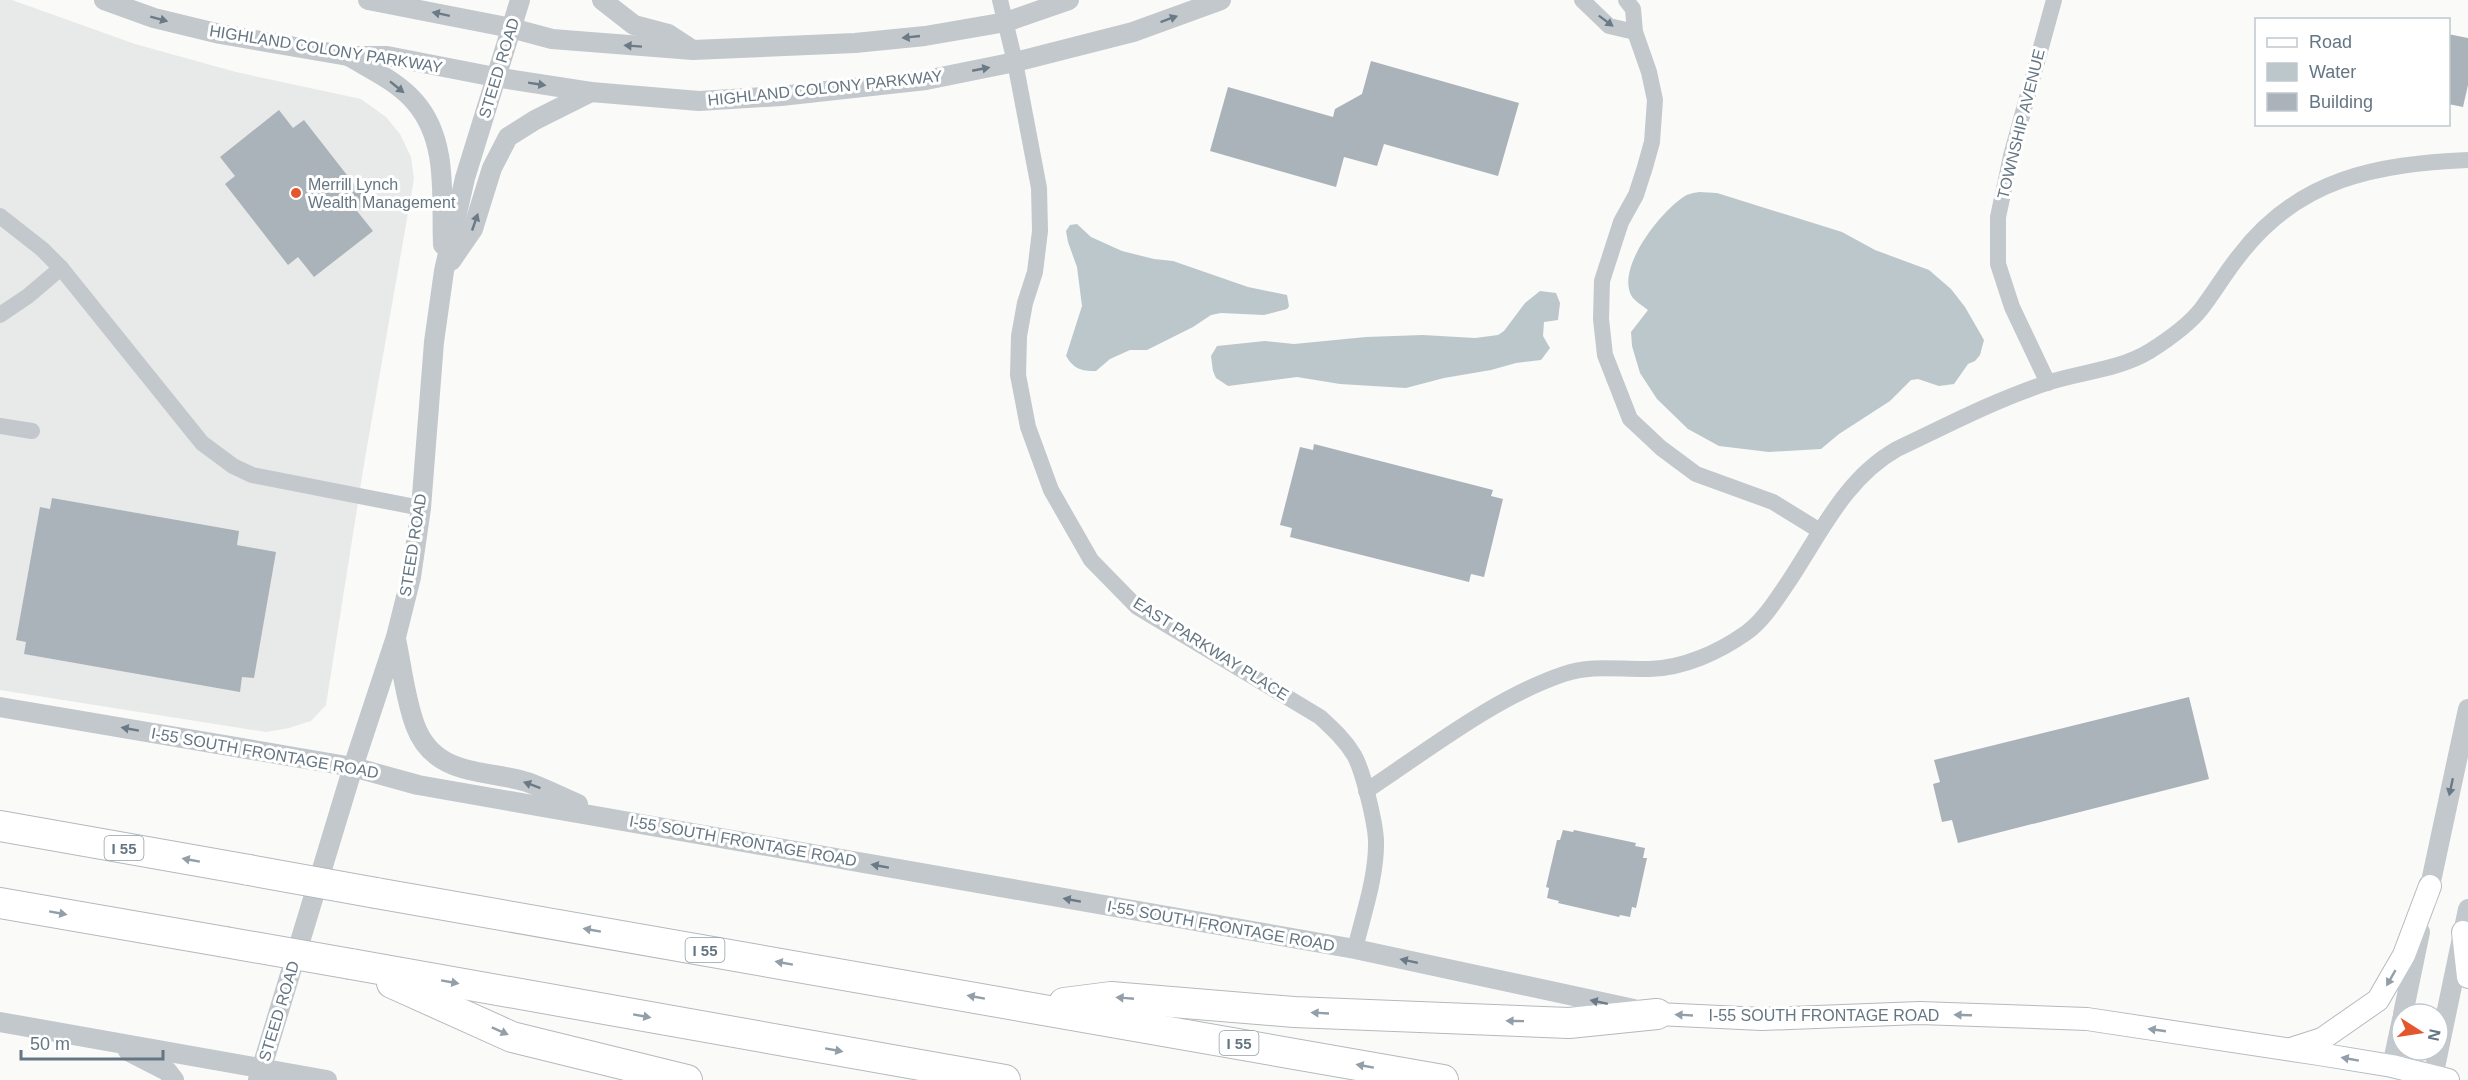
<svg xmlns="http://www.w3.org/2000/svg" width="2468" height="1080" viewBox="0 0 2468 1080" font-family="Arial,sans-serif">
<rect width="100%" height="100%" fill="#fafaf8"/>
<path fill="#e8e9e9" d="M0,0H12L135,44L236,72L361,99L386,117L400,134L411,157L414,179L365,458L326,705L311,721L289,728L266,732L0,690Z"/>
<g fill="#bbc7cb">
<path d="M1699,192L1717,193L1842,232L1875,250L1929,270L1951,289L1965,307L1984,340L1980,355L1975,361L1968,364L1954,384L1939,386L1918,379L1911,380L1890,401L1839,434L1821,449L1769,452L1719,446L1688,429L1657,399L1640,373L1632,346L1631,332L1648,310C1643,306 1634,301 1631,295C1617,267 1660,213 1682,198C1687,194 1693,193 1699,192Z"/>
<path d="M1077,224L1091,237L1122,251L1154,259L1173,261L1248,287L1287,295L1289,306L1287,309L1264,315L1221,313L1211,315L1193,327L1147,350H1130L1110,359L1096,371C1081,371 1074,369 1066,356L1082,306L1077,267L1068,242L1066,231L1070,225Z"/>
<path d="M1540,291L1556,293L1560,303L1558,320L1544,322L1543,336L1550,348L1541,360L1516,363L1491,370L1444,378L1406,388L1340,384L1297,377L1228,386L1216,378L1213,371L1211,356L1217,346L1265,341L1294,344L1366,337L1423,335L1475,338L1498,335L1504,331L1525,303Z"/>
</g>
<g fill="#aab3b9">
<path d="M2448,34L2468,38V85L2463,107L2448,104Z"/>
<path d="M1371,61L1519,103L1498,176L1384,144L1377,166L1344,157L1336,187L1210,151L1228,87L1333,117L1335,109L1362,94Z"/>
<path d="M279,110L293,128L304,120L368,202L357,211L373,231L314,277L298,257L288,265L225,184L235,176L220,157Z"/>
<path d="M1314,444L1493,490L1491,496L1503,499L1484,577L1471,574L1469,582L1290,537L1292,528L1280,525L1300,447L1313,450Z"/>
<path d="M52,498L239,531L237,545L276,552L254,678L242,677L240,692L24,654L26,642L16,640L40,507L50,509Z"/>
<path d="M2189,697L2209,779L1958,843L1952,820L1942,822L1933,784L1940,782L1934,760Z"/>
<path d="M1563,830L1573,832L1574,830L1636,843L1635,846L1645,848L1643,858H1647L1636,908L1632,907L1630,917L1620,915L1619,917L1558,903L1559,901L1547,898L1549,888L1546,887L1557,840H1560Z"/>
</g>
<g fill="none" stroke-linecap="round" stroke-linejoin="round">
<g stroke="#b3babf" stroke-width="24">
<g id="secondary">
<path d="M2463,932L2468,977"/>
<path d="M1657,1014L1762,1019L1920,1013L2087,1019L2319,1054L2392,1066L2448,1080"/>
<path d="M2294,1048L2322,1039L2378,1000L2404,955L2430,886"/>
</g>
</g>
<g stroke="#b4b9bd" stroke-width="32">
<g id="motorway">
<path d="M0,826L249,870"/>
<path d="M376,893L1443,1080"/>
<path d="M0,903L225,942"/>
<path d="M351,964L1005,1080"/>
<path d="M392,983L512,1037L687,1080"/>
<path d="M1064,1003L1111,997L1294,1012L1569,1023L1657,1014"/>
</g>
</g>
<g stroke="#c3c8cc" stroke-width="16">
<path d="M1000,0L1015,62L1039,188L1040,231L1035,272L1025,303L1019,336L1018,375L1028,427L1051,490L1091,560L1137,607L1320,717C1333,729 1345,740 1354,755C1363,770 1375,822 1376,840C1377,876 1363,915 1355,949"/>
<path d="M1582,0L1609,26L1635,32"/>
<path d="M1626,0L1633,9L1635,32L1649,72L1655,100L1652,142L1645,167L1636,195L1621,222L1602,281L1601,319L1605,355L1630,419L1661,448L1696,474L1773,502L1820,531"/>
<path d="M0,216L42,249L61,268L202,443L233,466L252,475L421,508"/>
<path d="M0,315L28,296L61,268"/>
<path d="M2048,383L2012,307L1998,264V217L2011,156L2054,0"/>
<path d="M0,426L32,431"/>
<path d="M1366,791C1427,751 1495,697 1564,674C1592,664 1621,670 1650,669C1684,668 1719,652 1746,633C1763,621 1776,600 1787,584C1820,535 1844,479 1897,449C1946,426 1995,400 2047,383C2080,372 2119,370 2150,351C2169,339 2189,325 2202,308C2215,291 2226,272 2239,256C2298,178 2377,164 2468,160"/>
</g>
<g stroke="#c3c8cc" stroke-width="20">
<path d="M104,0L154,18L220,34L348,56H387L495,77L591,92L699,101L781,96L926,80L1015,62L1133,32L1221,0"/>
<path d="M368,0L511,28L552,39L693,50L855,43L925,36L1006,22L1069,0"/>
<path d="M602,0L634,25L668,34L691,49"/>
<path d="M350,57C372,70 398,82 415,102C449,141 441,197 443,245"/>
<path d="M451,261L473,229L492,168L508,137L535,120L591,92"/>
<path d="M396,639C402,667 405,698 415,725C434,777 484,769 527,782C544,788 561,797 578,804"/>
<path d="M0,707L353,767L418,785L1355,949L1634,1009"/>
<path d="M2427,900L2468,709"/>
<path d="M2403,1014L2420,932"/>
<path d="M0,1022L327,1080"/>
<path d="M128,1051L167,1071L174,1080"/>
<path d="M2392,1066L2402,1019"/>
<path d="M2433,1077L2468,909"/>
<path d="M258,1080L353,767L396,637L411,577L421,508L434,342L444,271L465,178L520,0"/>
</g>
<use href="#secondary" stroke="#fff" stroke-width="22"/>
<use href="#motorway" stroke="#fff" stroke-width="30"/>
<g stroke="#b4b9bd" stroke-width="32" stroke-linecap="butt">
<g id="motorway-bridge">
<path d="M249,870L376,893"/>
<path d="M225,942L351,964"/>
</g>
</g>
<use href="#motorway-bridge" stroke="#fff" stroke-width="30"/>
</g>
<defs><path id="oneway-solid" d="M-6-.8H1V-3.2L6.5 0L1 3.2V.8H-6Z" transform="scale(1.5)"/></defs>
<g fill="#6a7a87">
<use href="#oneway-solid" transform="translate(441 14) rotate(-168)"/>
<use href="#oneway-solid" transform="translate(159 19) rotate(15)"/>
<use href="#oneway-solid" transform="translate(1169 19) rotate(-20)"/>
<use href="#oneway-solid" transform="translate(1606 21) rotate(37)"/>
<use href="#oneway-solid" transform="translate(911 37) rotate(174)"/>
<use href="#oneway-solid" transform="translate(633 46) rotate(-176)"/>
<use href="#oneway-solid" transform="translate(981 69) rotate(-11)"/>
<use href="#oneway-solid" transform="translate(537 84) rotate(9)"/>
<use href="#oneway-solid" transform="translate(397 87) rotate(39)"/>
<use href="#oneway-solid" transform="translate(475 222) rotate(-71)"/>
<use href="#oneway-solid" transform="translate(130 729) rotate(-170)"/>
<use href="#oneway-solid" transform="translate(532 785) rotate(-160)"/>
<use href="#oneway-solid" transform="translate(2451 787) rotate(102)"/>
<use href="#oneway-solid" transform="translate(880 866) rotate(-170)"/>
<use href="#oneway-solid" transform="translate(1072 900) rotate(-170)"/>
<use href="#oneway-solid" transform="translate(1409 961) rotate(-168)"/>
<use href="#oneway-solid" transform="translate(1599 1002) rotate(-168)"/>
</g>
<g fill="#939fa8">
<use href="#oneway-solid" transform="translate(191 860) rotate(-170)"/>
<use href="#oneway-solid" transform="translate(58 913) rotate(10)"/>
<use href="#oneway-solid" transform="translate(592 930) rotate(-170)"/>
<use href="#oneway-solid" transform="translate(784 963) rotate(-170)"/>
<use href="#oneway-solid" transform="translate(2391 978) rotate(120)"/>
<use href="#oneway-solid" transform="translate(450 982) rotate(10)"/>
<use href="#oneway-solid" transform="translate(976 997) rotate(-170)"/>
<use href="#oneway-solid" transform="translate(1125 998) rotate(-175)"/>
<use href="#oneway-solid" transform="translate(1320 1013) rotate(-177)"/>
<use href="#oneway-solid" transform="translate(1684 1015) rotate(-177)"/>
<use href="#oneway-solid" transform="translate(1963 1015) rotate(-178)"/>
<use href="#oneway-solid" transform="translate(642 1016) rotate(10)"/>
<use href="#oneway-solid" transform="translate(1515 1021) rotate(-179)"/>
<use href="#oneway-solid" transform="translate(2157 1030) rotate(-172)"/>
<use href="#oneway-solid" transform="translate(500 1031) rotate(24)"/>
<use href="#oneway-solid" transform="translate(834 1050) rotate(10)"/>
<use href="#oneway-solid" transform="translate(2350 1059) rotate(-170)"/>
<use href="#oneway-solid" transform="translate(1365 1066) rotate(-170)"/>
</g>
<circle fill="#e4572e" stroke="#fff" stroke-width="2" cx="296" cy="193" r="6"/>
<g text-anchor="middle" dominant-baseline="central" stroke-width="6" stroke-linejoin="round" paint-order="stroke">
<g fill="#fff" stroke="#939fa8" stroke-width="1.5">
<rect x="104.5" y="836" width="39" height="24" rx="4.5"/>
<rect x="685.5" y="938" width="39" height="24" rx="4.5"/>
<rect x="1219.5" y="1031" width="39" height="24" rx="4.5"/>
</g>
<g font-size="15" font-weight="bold" fill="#657683">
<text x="124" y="848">I 55</text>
<text x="705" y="950">I 55</text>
<text x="1239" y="1043">I 55</text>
</g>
<g font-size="16" fill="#657683" stroke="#fff">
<text transform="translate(326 49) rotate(9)">HIGHLAND COLONY PARKWAY</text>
<text transform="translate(499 68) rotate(-73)">STEED ROAD</text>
<text transform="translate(825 88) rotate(-6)">HIGHLAND COLONY PARKWAY</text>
<text transform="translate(2021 124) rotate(-76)">TOWNSHIP AVENUE</text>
<text transform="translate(413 545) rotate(-81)">STEED ROAD</text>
<text transform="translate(1211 649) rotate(32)">EAST PARKWAY PLACE</text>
<text transform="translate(265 753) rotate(10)">I-55 SOUTH FRONTAGE ROAD</text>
<text transform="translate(743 841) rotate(10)">I-55 SOUTH FRONTAGE ROAD</text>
<text transform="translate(1221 926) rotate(10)">I-55 SOUTH FRONTAGE ROAD</text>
<text transform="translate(279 1011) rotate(-73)">STEED ROAD</text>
<text x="1824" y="1015">I-55 SOUTH FRONTAGE ROAD</text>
</g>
<g font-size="16" fill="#657683" stroke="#fff" text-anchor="start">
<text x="308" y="184">Merrill Lynch<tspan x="308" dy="18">Wealth Management</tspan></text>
</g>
</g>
<rect x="2255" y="18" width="195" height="108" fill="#ffffff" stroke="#c1c8cd" stroke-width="1.5"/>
<rect x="2267" y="38" width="30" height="9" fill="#ffffff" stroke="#c1c8cd" stroke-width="1.5"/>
<text x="2309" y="48" font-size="18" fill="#657683">Road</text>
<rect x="2267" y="63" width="30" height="18" fill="#bbc7cb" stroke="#c1c8cd" stroke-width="1.5"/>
<text x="2309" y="78" font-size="18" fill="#657683">Water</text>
<rect x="2267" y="93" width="30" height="18" fill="#aab3b9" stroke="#c1c8cd" stroke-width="1.5"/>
<text x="2309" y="108" font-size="18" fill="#657683">Building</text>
<g transform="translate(2420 1032) rotate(102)"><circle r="28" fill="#ffffff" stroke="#c1c8cd" stroke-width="1.5"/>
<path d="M0-4.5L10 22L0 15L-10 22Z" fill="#e4572e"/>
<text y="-9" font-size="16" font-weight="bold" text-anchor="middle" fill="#657683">N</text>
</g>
<path d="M21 1050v9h142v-9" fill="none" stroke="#657683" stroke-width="3"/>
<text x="30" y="1050" font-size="18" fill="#657683" stroke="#ffffff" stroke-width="4.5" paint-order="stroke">50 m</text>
</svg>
